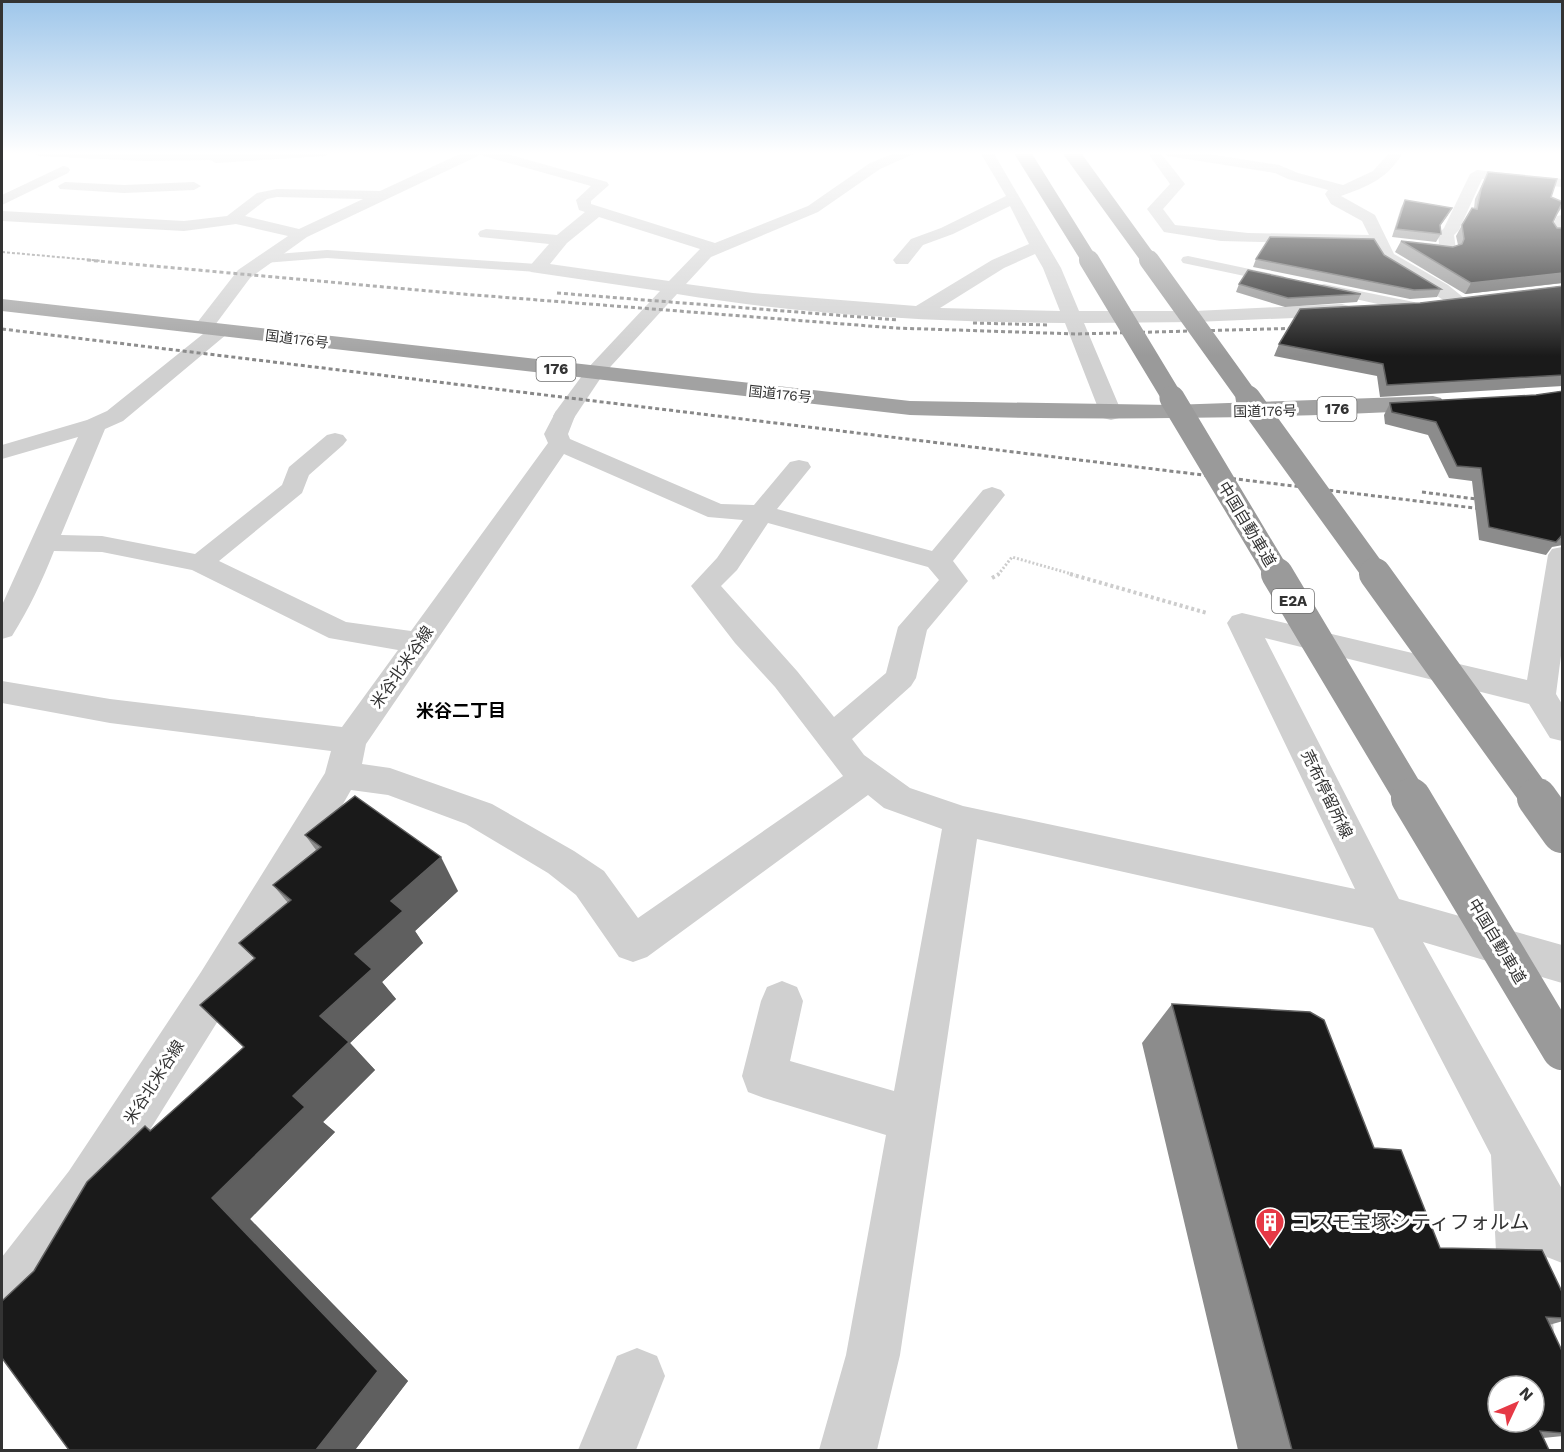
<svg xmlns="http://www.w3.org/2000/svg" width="1564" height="1452" viewBox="0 0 1564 1452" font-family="'Work Sans','Noto Sans JP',sans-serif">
<rect width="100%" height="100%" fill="#fff"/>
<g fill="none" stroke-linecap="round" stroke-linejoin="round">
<path stroke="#cdcdcd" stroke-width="3" stroke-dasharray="2 2" stroke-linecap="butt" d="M998,575L1012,557L1075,575"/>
<g stroke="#cdcdcd" stroke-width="4" stroke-dasharray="3 3" stroke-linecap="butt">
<path d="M1070,574L1207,613"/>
<path d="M992,578L999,574"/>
</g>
<g fill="#d0d0d0" fill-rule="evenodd">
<path d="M1562,215V233L1556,237L1551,236L1549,233L1557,216Z"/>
<path d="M327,250L537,264L544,268L537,272L327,258L264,263L257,259L264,255Z"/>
<path d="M1188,256L1283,276L1290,280L1283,284L1183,263L1181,260L1183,257Z"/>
<path d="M1324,284L1414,302L1422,307L1414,312L1319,291L1317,288L1319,285Z"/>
</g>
<path fill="#d0d0d0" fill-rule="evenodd" d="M594,367L601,369L604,373L572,421L564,423L556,421L553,416L556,411L587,369Z"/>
<g fill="#d0d0d0" fill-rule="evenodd">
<path d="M32,152H221L225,154L331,152L325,156L216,163L210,160L145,161L38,156Z"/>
<path d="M464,152H500L607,182L609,185L591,201V204L715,243L808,206L870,163L898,152H918L880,169L818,212L711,257L686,284L753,293L916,306L992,260L1029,244L1010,206L953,234L923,245L908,264H896L893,260L911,239L941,228L1006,196L980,152H993L1061,268L1079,311H1195L1342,304L1349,306L1351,310L1349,314L1342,316L1195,322L1084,323L1122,413L1119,418L1111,420L1103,418L1100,413L1065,323C936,322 805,315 677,294L601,377L594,379L587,377L584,373L587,369L660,291L531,272L528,268L549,244L480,237L478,234L480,231L486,229L557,235L585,212L579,210L576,200L591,186L480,155L307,237L250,278L215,325L227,326L230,330L227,334L123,421L105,429L61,535L102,536L195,554L282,485L289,467L327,435L335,433L343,435L347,440L343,445L309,475L302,493L219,561L346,622L411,631L548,443L544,434L556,411L564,409L572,411L575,416L568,434L570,439L721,504L754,505L790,462L799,460L808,462L811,467L777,509L932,551L983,490L992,487L1001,490L1005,495L953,561L968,581L927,630L916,678L911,686L852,739L864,755L910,788L963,806L1355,889L1227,623L1232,616L1242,613L1527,680L1548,555L1552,549L1562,547V648L1556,694L1562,704V741L1550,738L1529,704L1265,638L1399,899L1562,945V983L1423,942L1562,1189V1263L1547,1257L1559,1386L1551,1406L1534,1413V1386H1503L1491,1155L1373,928L977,839L900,1355L877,1450H819L846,1355L886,1135L764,1098L748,1092L742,1076L761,1001L767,987L782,981L797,987L803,1001L790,1061L894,1091L942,829L884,808L868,795L647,957L633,962L619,957L576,895L548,873L466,824L388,795L351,790L231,1000L103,1205L21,1318L2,1325V1257L69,1171L201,972L325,773L331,751L110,723L2,703V681L110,699L342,727L398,650L329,638L192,570L102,552L54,551C42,581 29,609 12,636L2,639V605L78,437L2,459V445L87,420L107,411L203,334L196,332L193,328L238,270L288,236L236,224L184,231L2,221V211L184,221L227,216L257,193L277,189L380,191ZM277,197L363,199L299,229L245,216L267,199ZM599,217L700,249L669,281L550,264L567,243ZM1035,254L1043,268L1060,311L940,308L1004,268ZM564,454L708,517L743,520L717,558L691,586L735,643L775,687L843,776L638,918L604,871L574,851L492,804L390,768L362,764L366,744ZM768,523L928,567L939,580L898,627L886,673L834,717L797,671L721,586L737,570Z"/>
<path d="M1147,152H1160L1185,184L1163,209L1175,225L1248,233L1369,235L1362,221L1331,204L1325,194L1328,190L1288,179L1275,173L1168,156L1162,152H1197L1279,165L1298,173L1343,185L1373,171L1390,152H1403C1389,178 1367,187 1341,196L1375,215L1394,254L1448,285L1469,302L1467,306H1453L1381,261L1373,245L1221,241L1164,232L1147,209L1170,184Z"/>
<path d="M63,166L68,167L70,170L68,173L2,205V195Z"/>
<path d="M1477,170L1562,179V187L1482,179L1459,230L1454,235L1456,250L1454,254L1448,255L1402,250L1400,246L1408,241L1439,244L1438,234L1444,228L1470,174Z"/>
<path d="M65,182L124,185L194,182L201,186L194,190L124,193L60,189L58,186Z"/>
<path d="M637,1348L657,1356L665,1376L636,1450H578L617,1356Z"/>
</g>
<path fill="#a2a2a2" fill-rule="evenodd" d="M2,299L910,401L1171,405L1433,396L1441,398L1444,403L1441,408L1433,410C1259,419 1085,421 910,415L2,311Z"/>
<path stroke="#888" stroke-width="2" stroke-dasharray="3 2" stroke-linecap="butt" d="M2,252L103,261"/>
<g stroke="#888" stroke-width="3" stroke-dasharray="4 3" stroke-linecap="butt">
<path d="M87,260L462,294L895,328L1077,334L1306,328"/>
<path d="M557,293L898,320"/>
<path d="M973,323L1048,325"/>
<path d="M2,329L1491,510"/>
<path d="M1422,492L1491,501"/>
</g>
<g stroke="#9a9a9a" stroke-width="15">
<path d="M1022,152L1090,261"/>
<path d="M1071,152L1150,261"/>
</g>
<g stroke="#9a9a9a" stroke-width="20">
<path d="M1089,260L1173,399"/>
<path d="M1149,260L1249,399"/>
</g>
<g stroke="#9a9a9a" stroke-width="25">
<path d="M1172,398L1278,575"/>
<path d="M1248,398L1376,575"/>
</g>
<g stroke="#9a9a9a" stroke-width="32">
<path d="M1277,574L1412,800"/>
<path d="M1375,574L1538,800"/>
</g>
<g stroke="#9a9a9a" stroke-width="40">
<path d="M1411,798L1562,1050"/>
<path d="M1537,798L1562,833"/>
</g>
</g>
<g fill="#8c8c8c">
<path d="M1488,172L1551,197L1563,202V206L1558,213L1557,214L1553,222L1557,228H1563V283L1465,294L1395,252L1401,241L1453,247L1458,245L1456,236L1462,225L1474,208L1475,199Z"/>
<path d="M1405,200L1448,215L1440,226L1441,234L1436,242L1392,237L1401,208Z"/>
<path d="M1256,259L1441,289L1437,297L1410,299L1253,267Z"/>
<path d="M1239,284L1361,294L1357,302L1285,307L1236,292Z"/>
<path d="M1563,286V386L1380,397L1377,376L1274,356L1279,344L1420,303Z"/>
<path d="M1563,391V545L1552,547L1546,555L1479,540L1472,481L1449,478L1428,435L1385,424L1384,415L1390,403L1536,395Z"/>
<path d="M305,835L458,891L415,931L423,943L382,982L396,999L350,1043L375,1070L323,1122L335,1132L250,1219L408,1381L355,1450H69L34,1271L145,1126L151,1130L244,1047L255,959L239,943L288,903L273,885L316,850Z"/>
<path d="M1172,1004L1374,1148L1440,1248L1563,1294V1321L1549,1325L1563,1353V1436L1543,1438L1549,1450H1238L1142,1043Z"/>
</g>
<g fill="#5f5f5f">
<path d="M1563,273L1562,283L1465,294L1471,283Z"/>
<path d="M441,857L458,891L415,931L423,943L382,982L396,999L350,1043L375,1070L323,1122L335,1132L250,1219L408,1381L355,1450H316L212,1198L320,1016L355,954L391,901Z"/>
</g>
<g fill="#1a1a1a" stroke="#5f5f5f" stroke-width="1.5" fill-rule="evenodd">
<path d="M1488,172L1557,179L1551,197L1563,202V204L1561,205L1553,222L1557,228H1563V273L1471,283L1401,241L1453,247L1462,244L1464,239L1462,225L1472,208L1477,209L1481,189Z"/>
<path d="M1405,200L1452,208L1440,225L1441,234L1396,229Z"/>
<path d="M1270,237L1374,239L1384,255L1441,289L1414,290L1256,259Z"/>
<path d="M1248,270L1361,294L1288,298L1239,284Z"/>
<path d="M1563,286V375L1387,385L1383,364L1279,344L1300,309L1420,303Z"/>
<path d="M1563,391V534L1556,542L1489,527L1481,468L1457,466L1436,422L1392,412L1390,403L1536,395Z"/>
<path d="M355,796L441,857L391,901L403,911L355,954L372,969L320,1016L349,1042L293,1096L305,1107L212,1198L378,1371L316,1450H69L2,1358V1301L34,1271L87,1182L145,1126L150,1131L244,1047L200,1005L255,958L239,943L291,900L273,885L321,847L305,835Z"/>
<path d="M1172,1004L1310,1012L1324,1020L1374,1148L1401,1150L1440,1248L1542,1250L1563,1294V1318L1546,1317L1563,1353V1433L1540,1431L1549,1450H1292ZM1498,1386H1534V1422H1498Z"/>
</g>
<linearGradient id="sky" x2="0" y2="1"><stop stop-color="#9ec6ea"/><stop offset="0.43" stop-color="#fff"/><stop offset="1" stop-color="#fff" stop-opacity="0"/></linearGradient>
<rect width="1564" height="356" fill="url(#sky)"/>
<defs>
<g id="building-pin" transform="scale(1.5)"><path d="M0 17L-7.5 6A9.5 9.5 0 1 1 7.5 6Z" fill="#e63946" stroke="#fff"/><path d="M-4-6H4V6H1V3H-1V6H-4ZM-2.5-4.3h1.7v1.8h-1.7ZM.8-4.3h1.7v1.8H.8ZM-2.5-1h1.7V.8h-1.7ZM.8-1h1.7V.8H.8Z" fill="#fff"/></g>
</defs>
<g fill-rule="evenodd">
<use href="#building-pin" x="1270" y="1222"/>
</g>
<g text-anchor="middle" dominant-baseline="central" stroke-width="6" stroke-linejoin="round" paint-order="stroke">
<g font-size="14" fill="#333" stroke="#fff">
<text transform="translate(297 339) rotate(7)">国道176号</text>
<text transform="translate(780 394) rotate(6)">国道176号</text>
<text transform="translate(1265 411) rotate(-1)">国道176号</text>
</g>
<g fill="#fff" stroke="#707070" stroke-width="1.5">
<rect x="536.5" y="357" width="39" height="24" rx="4.5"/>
<rect x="1317.5" y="397" width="39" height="24" rx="4.5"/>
<rect x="1272" y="589" width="42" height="24" rx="4.5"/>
</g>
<g font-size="15" font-weight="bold" fill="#333">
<text x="556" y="369">176</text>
<text x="1337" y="409">176</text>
<text x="1293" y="601">E2A</text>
</g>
<g font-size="16" fill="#333" stroke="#fff">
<text transform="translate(1247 524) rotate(59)">中国自動車道</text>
<text transform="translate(402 667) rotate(-55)">米谷北米谷線</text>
<text transform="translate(1327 794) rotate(64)">売布停留所線</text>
<text transform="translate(1497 941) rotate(59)">中国自動車道</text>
<text transform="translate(154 1082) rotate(-57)">米谷北米谷線</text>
</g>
<g font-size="18" font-weight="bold" fill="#000" stroke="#fff">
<text x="461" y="710">米谷二丁目</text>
</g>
<g font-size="20" fill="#333" stroke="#fff" text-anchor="start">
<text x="1291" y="1222">コスモ宝塚シティフォルム</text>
</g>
</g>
<rect width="1564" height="1452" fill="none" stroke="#333333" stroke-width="6"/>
<g transform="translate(1516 1404) rotate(46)"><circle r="28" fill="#ffffff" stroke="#adadad" stroke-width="1.5"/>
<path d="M0-4.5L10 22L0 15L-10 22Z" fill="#e63946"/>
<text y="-9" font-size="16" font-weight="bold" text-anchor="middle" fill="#333333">N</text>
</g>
</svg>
